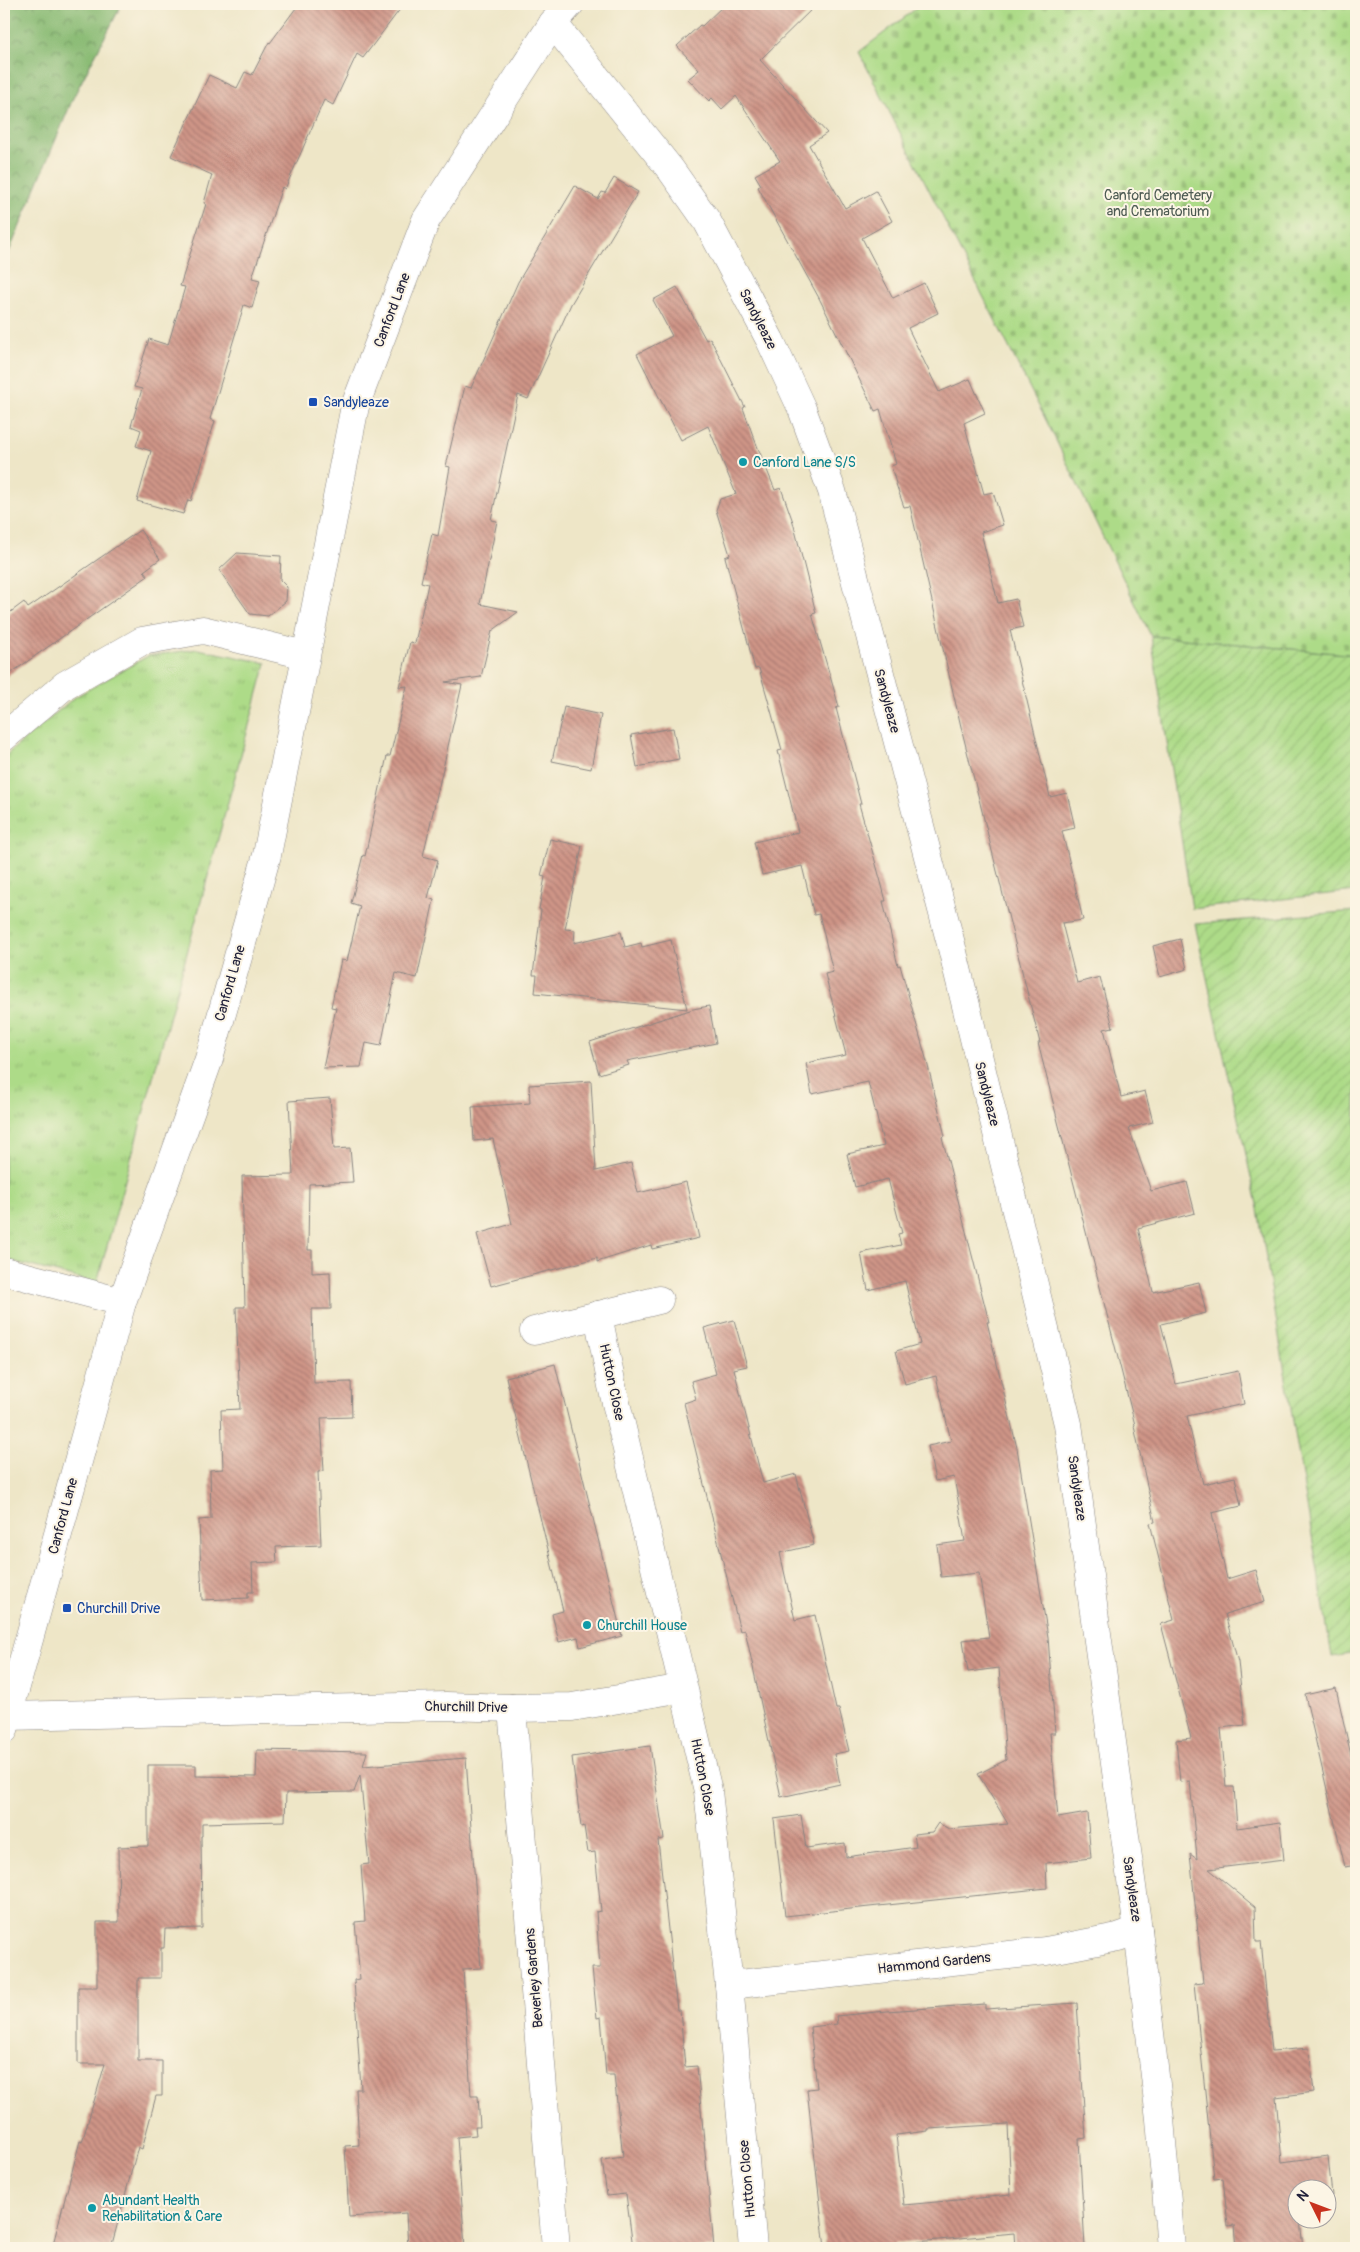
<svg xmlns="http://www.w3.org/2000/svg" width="1360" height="2252" viewBox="0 0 1360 2252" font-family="Pangolin,sans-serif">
<defs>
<pattern id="grass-tufts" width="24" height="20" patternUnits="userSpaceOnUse" patternTransform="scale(1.25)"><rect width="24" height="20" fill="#addb88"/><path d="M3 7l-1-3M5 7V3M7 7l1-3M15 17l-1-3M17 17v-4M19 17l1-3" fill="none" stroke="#95bc76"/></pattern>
<pattern id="forest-crowns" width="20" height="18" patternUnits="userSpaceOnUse" patternTransform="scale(1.25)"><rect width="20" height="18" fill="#8abb74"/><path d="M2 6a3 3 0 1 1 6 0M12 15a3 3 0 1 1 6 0" fill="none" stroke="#709860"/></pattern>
<pattern id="cemetery-stones" width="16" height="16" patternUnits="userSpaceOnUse" patternTransform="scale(1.25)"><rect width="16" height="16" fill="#addb88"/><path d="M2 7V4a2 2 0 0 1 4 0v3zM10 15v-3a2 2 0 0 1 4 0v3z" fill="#95bc76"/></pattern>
<pattern id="garden-furrows" width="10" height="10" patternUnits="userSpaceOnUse" patternTransform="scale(1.25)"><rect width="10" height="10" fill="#addb88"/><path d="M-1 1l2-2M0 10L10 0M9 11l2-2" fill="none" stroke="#95bc76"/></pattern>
<pattern id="building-back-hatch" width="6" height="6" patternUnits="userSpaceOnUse" patternTransform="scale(1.25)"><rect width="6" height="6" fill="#cf9587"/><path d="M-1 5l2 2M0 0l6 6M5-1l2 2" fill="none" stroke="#a87970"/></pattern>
</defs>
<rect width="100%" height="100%" fill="#fcf5e5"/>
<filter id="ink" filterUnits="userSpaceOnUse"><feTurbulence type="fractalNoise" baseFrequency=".02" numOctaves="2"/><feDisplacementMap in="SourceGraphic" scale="10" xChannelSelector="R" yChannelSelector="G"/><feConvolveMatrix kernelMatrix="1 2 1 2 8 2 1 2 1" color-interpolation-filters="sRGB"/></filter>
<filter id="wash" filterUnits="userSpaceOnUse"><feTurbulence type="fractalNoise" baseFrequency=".0096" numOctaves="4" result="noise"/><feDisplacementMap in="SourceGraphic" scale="20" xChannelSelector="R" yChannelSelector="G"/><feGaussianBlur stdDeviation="1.12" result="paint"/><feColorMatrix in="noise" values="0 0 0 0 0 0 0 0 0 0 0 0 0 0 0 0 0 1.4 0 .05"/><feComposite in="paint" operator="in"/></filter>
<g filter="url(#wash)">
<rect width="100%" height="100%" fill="#eee6c7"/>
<path fill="url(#grass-tufts)" stroke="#687e62" d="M198,649L266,663L97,1283L4,1259V757L75,697L148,656Z"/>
<path fill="url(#forest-crowns)" stroke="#566e58" d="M4,4H122L74,96L4,264Z"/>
<path fill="url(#cemetery-stones)" stroke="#687e62" d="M922,4H1356V655L1151,636L1051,430L859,52Z"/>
<g fill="url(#garden-furrows)" stroke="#687e62">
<path d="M1151,636L1356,655V891L1192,909Z"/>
<path d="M1356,911V1653L1332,1657L1258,1209L1195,924Z"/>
</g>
<g id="blocks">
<g fill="url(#building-back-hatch)" fill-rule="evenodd">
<path d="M299,4H404L363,58L357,54L333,105L324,100L285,189L282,187L252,278L260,280L252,308L244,305L210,419L215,421L191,501L188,500L183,514L137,501L151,451L136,446L141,430L131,426L142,389L134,387L149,339L168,345L185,287L180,286L206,204L204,203L212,175L171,156L209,75L237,88L245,72L252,75L269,42L270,43Z"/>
<path d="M725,4H817L760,60L827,133L809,145L845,208L876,191L892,221L862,238L893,298L924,283L938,313L908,328L939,392L970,379L985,413L964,423L984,494L993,492L1003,525L981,532L998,603L1016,599L1023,627L1010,630L1050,797L1067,793L1075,828L1062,831L1083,920L1062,923L1077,983L1100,977L1113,1027L1104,1029L1121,1097L1145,1091L1153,1122L1129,1128L1151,1191L1187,1182L1195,1213L1138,1228L1153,1292L1199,1282L1206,1313L1161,1324L1176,1384L1238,1371L1244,1404L1187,1416L1203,1484L1235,1477L1241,1506L1212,1513L1227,1579L1256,1570L1265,1602L1225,1614L1238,1662L1245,1725L1221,1728L1226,1787H1234L1237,1828L1280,1822L1284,1860L1209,1869L1255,1907L1256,1942H1261L1272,2051L1309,2048L1314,2092L1276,2097L1282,2162L1328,2156L1332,2196L1328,2197V2190H1298V2220H1300L1303,2248H1236L1234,2225L1228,2226L1223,2178L1214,2179L1194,1984L1203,1983L1190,1854L1197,1859L1190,1781L1180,1782L1176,1740L1191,1738L1161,1624L1174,1620L1150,1523L1155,1522L1134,1426L1135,1425L1038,1043H1040L962,731L910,506L904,507L897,487L891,466L896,464L880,409L875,411L819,298L758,187L761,185L755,175L780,161L736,96L722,109L712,98L709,101L688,79L699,70L677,46L700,25L702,26Z"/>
<path d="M614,178L638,192L571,304L528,399L518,395L491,520L497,521L480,604L518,612L492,631L481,677L445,682L462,685L423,856L438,860L428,898L434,900L417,978L396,973L381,1046L366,1043L361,1067L323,1068L336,1008L331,1007L341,960L347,961L360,906L351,903L363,855L365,856L387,756H390L407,686L399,687L410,642L415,643L428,584L421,582L432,534L438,536L450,467L446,466L465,386L471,388L518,282L575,186L598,199L602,192L605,193Z"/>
<path d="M677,287L706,340L710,338L745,407L743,408L752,433L775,490L781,488L793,522L816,613L812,614L839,707L836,708L861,804H859L881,882L886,901H883L898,966L900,965L927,1062L945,1136L942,1137L989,1322H987L1017,1448L1048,1637L1055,1733H1050L1058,1818L1087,1813L1091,1858L1046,1863L1047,1888L785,1916L774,1819L801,1815L806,1848L845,1843L846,1857L916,1847L914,1834L932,1832L938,1823L949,1829L1008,1824L978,1774L1006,1760L999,1668L968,1672L963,1640L989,1637L979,1573L941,1577L937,1545L965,1541L954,1477L935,1481L928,1446L951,1441L936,1376L905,1384L896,1351L920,1344L905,1281L868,1290L861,1253L901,1245L898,1234L902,1233L888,1179L855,1187L847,1154L884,1146L868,1082L812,1094L806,1063L846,1055L825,974L833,972L819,914L814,915L802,866L762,875L754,842L798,832L778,751L782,750L759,668L755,669L725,557L730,555L716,510L720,499L736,494L708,426L681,440L637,354L672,336L653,300Z"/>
<path d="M140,530L160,559L144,571L148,576L4,678V617L24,602L28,608Z"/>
<path d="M237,553L281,556L280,580L287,587L286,601L268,616L250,614L219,570Z"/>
<path d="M564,707L601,715L591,769L552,761Z"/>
<path d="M673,728L679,759L637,767L631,735Z"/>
<path d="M550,839L582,846L565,929L575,930L574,943L621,932L625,947L641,943L642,947L671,940L687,1009L535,993L537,975H533L541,910L539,909L545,877L541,876Z"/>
<path d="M1180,939L1187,969L1160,977L1153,946Z"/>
<path d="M709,1006L716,1043L627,1061L629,1065L599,1074L590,1042L693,1009Z"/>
<path d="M591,1081L596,1171L631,1163L638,1193L686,1182L699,1238L652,1249L651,1245L597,1262V1258L491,1286L477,1234L512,1224L493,1139L474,1141L472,1107L530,1103L529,1085Z"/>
<path d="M330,1098L334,1149L350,1148L353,1182L309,1184L308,1250H312V1273L330,1272L331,1309H312L314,1383L351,1382L352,1417L321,1418L324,1471L318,1472L321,1545L276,1547L277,1562L252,1563L253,1592H248V1598L202,1600L199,1520L211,1519L210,1470L223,1469L221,1410L240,1409L236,1307H245L242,1176L293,1175L289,1101Z"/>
<path d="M734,1320L747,1366L734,1369L763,1483L796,1474L814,1545L780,1553L795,1620L815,1615L836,1709H839L849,1751L834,1754L840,1784L781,1797L745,1630L740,1631L684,1403L696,1399L691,1381L716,1374L704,1328Z"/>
<path d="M555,1364L622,1636L580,1647L578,1637L559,1642L552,1614L563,1611L506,1377Z"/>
<path d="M1336,1688L1356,1778V1865L1345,1867L1305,1695Z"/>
<path d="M650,1746L664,1839L658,1840L677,2010H680L685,2067L697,2066L714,2248H633L626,2194L607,2196L602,2160L623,2157L614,2075H606L601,2017L597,2018L592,1968H600L596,1912L601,1911L595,1852L588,1853L584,1826L581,1827L572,1757Z"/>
<path d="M257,1750L367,1752L363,1766L466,1758L481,1968L463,1969L471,2096H478L480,2127H475L476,2135L457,2137L465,2248H408L406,2213L349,2217L345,2146L359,2145L356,2089H361L354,1980L360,1979L355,1922L365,1921L361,1865L369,1864L360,1775L354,1792L286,1793L285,1821L202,1823V1836H201L202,1928L165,1929L164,1948H161V1978H138V2061H162V2096H156L142,2149L138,2147L111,2248H52L80,2141L82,2142L105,2064H78V1987H97V1922H119L118,1847L148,1846V1765H196V1776L256,1777Z"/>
<path d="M1077,2003L1086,2138L1079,2139L1085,2248H1015L1014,2233L895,2244V2248H825L807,2089L817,2088L810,2027L837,2024L836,2016L887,2011L985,2004V2009ZM1008,2124L1011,2195L904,2205L896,2135L928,2131V2129Z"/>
</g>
</g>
</g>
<g filter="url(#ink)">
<use href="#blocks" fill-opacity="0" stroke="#888481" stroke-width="1"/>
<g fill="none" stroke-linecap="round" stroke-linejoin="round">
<g stroke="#888481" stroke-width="29">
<g id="minor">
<path d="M553,23L671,170L707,221L770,340L802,409L832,491L951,944L1068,1424L1138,1930L1160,2119L1171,2248"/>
<path d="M4,737L65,685L142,641L203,630L305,655"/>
<path d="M4,1271L122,1302"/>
<path d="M598,1315L612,1386L708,1791L729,1985L753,2248"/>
<path d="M534,1331L659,1300"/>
<path d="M512,1708L556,2248"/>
<path d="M8,1716L446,1706L512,1708L572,1707L683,1688"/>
<path d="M729,1985L1046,1951L1118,1937L1138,1930"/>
</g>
</g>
<g stroke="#888481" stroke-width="29">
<path id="major" d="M4,1730L122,1302L209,1059L267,855L355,406L426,220L553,23L570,4"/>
</g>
<use href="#minor" stroke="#fff" stroke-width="28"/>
<use href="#major" stroke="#fff" stroke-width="28"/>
</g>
</g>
<g fill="#1a4fb4" stroke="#fcf5e5" stroke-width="2">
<rect x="308" y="397" width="10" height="10" rx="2.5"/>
<rect x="62" y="1603" width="10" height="10" rx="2.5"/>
</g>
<g fill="#0f9aa8" stroke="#fcf5e5" stroke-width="2">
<circle cx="743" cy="462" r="5"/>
<circle cx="587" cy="1625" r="5"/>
<circle cx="92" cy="2208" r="5"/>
</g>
<g text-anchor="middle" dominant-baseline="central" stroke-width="4" stroke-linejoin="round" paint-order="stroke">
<g font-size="14" fill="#4c5a52" stroke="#fcf5e5">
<text x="1158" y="195">Canford Cemetery<tspan x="1158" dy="16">and Crematorium</tspan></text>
</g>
<g font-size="14" fill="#22223b" stroke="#fcf5e5">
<text transform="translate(392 310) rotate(-69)">Canford Lane</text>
<text transform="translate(758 319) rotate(63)">Sandyleaze</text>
<text transform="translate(887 701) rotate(75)">Sandyleaze</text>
<text transform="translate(230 983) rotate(-74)">Canford Lane</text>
<text transform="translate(987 1094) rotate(76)">Sandyleaze</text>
<text transform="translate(612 1382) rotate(78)">Hutton Close</text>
<text transform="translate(1077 1488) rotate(82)">Sandyleaze</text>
<text transform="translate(63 1516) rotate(-75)">Canford Lane</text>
<text transform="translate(466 1707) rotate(1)">Churchill Drive</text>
<text transform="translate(703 1777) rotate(79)">Hutton Close</text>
<text transform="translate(1132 1889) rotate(82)">Sandyleaze</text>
<text transform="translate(934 1963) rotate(-6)">Hammond Gardens</text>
<text transform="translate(534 1978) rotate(-95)">Beverley Gardens</text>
<text transform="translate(747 2179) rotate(-95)">Hutton Close</text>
</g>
<g font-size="14" fill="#164399" stroke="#fcf5e5" text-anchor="start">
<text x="323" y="402">Sandyleaze</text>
<text x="77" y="1608">Churchill Drive</text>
</g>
<g font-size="14" fill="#0d838f" stroke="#fcf5e5" text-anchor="start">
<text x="753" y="462">Canford Lane S/S</text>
<text x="597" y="1625">Churchill House</text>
<text x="102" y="2200">Abundant Health<tspan x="102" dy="16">Rehabilitation &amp; Care</tspan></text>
</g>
</g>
<rect width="1360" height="2252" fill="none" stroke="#fcf5e5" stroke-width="20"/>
<g transform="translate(1312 2204) rotate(312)"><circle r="24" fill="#fcf5e5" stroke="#a5a1a1"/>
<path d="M0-4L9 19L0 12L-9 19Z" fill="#c8321e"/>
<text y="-8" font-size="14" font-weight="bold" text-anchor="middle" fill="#22223b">N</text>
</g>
</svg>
